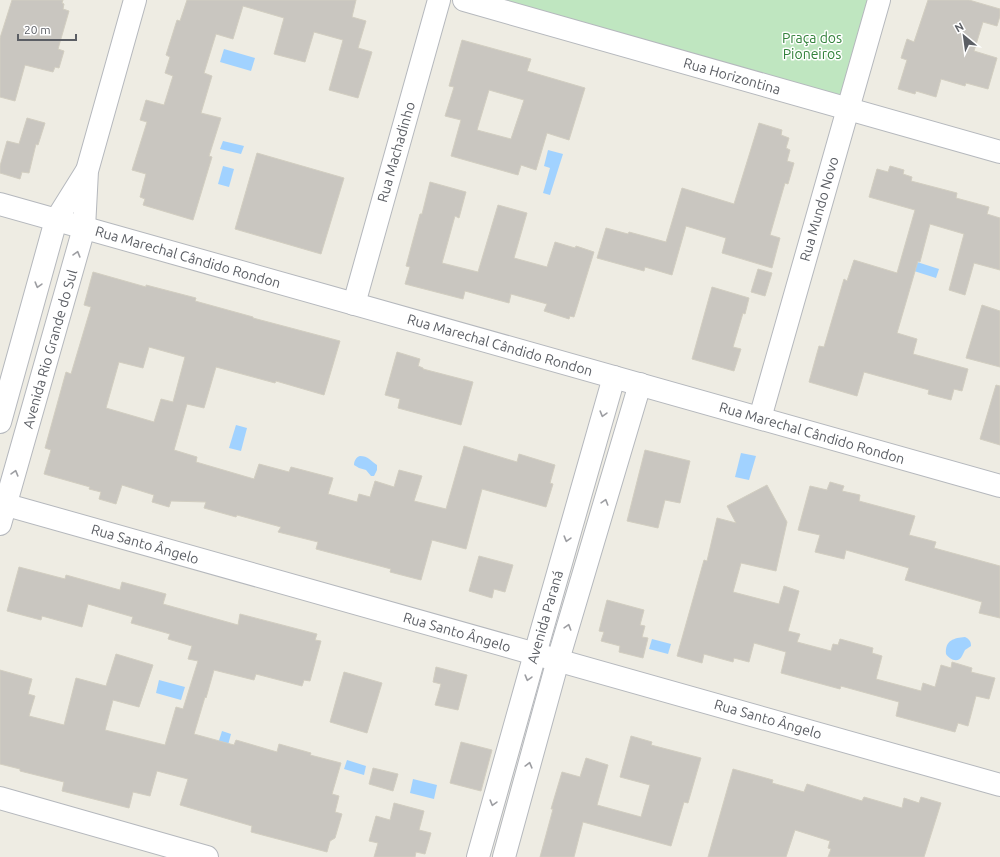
<svg xmlns="http://www.w3.org/2000/svg" width="1000" height="857" viewBox="0 0 1000 857" font-family="Ubuntu,sans-serif">
<rect width="100%" height="100%" fill="#eeece3"/>
<path fill="#bfe6c0" d="M484,0H874L845,103Z"/>
<g fill="#a1d2ff">
<path d="M224,49L255,58L251,71L220,62Z"/>
<path d="M223,141L244,146L241,154L220,149Z"/>
<path d="M548,150L563,154L550,195L543,193L550,168L544,166Z"/>
<path d="M223,166L234,169L229,187L218,184Z"/>
<path d="M917,262L939,269L936,278L914,271Z"/>
<path d="M236,425L247,428L241,451L229,448Z"/>
<path d="M741,453L756,456L749,480L735,477Z"/>
<path d="M360,456C368,456 371,461 377,465V470L374,476H371L366,470L359,468L354,465C354,461 356,457 360,456Z"/>
<path d="M965,637C969,639 971,641 971,646L965,650C964,652 963,654 962,656C958,664 949,659 946,654C945,640 954,638 965,637Z"/>
<path d="M652,639L671,644L668,654L649,649Z"/>
<path d="M159,680L185,687L181,700L156,693Z"/>
<path d="M222,731L231,734L225,756L215,753Z"/>
<path d="M347,760L366,766L364,775L344,769Z"/>
<path d="M413,779L437,785L434,799L410,793Z"/>
</g>
<g fill="#c9c6c0" stroke="#d2cec1" fill-rule="evenodd">
<path d="M12,0H63L62,3L64,4L63,9L69,11L58,49L64,51L59,68L55,67L53,72L25,65L15,101L0,97V38Z"/>
<path d="M187,0H356L352,17L366,21L358,48L372,52L358,98L329,90L343,40L314,32L305,62L274,54L284,18L243,6L233,39L216,34L204,73L212,76L201,113L221,118L209,156L212,157L193,220L143,205L145,199L140,197L146,174L132,170L147,122L140,120L146,100L164,105L173,76L165,73L170,57L166,55L177,20L180,21Z"/>
<path d="M928,0H969L1000,9V16L997,26L983,22L974,51L997,58L988,89L966,83L965,86L941,79L936,97L916,91L915,94L898,89L907,60L901,58L907,39L914,42Z"/>
<path d="M462,40L531,59L527,71L585,88L569,140L547,133L536,170L521,165L518,175L451,156L461,120L445,116L454,87L449,86ZM489,90L524,100L511,139L477,130Z"/>
<path d="M27,118L45,123L38,145L36,144L29,173L22,172L20,179L0,173V166L7,141L19,144Z"/>
<path d="M759,123L782,130L781,135L789,138L786,148L790,150L787,161L794,163L788,184L785,183L770,235L780,238L772,268L722,253L726,238L686,226L672,275L645,267L644,271L597,258L606,228L628,234L629,232L666,242L682,188L734,204Z"/>
<path d="M257,153L344,178L321,254L235,229Z"/>
<path d="M890,166L904,170L903,174L912,177L911,181L957,193L956,198L989,207L987,214L1000,218V270L974,263L965,295L949,290L964,234L930,224L920,262L918,261L897,333L917,339L913,354L968,369L962,391L954,389L951,400L928,394L929,390L864,372L857,396L809,382L819,346L824,347L844,279L847,281L854,260L897,273L915,210L869,197L877,169L888,172Z"/>
<path d="M430,182L466,192L459,218L455,216L442,263L478,272L498,205L527,213L514,258L547,267L555,242L575,248L576,246L594,252L574,317L570,316L569,319L544,311L547,304L511,294L509,303L465,291L463,299L405,284L410,267L406,266L420,214H422Z"/>
<path d="M758,269L772,273L765,296L751,292Z"/>
<path d="M93,272L146,287V285L196,298L195,301L253,317V318L340,341L324,395L276,381L275,383L216,367L204,408L187,404L174,450L197,457L196,462L254,479L259,464L289,472L291,467L333,478L328,494L357,502L359,494L370,497L375,481L394,487L399,470L422,476L414,501L446,509L464,446L517,462L519,454L555,465L550,483L553,484L546,507L482,489L466,549L432,540L421,580L390,572L391,569L316,549L318,542L278,532L281,527L237,515L236,517L204,508L206,502L171,501L169,507L152,502L154,495L122,485L116,504L99,499L101,492L89,489L90,487L44,474L51,450L45,448L66,372L71,374L91,307L84,305ZM149,347L185,357L173,402L161,399L154,422L106,408L119,362L143,368Z"/>
<path d="M712,287L749,298L745,314L743,313L733,347L741,349L734,371L692,359Z"/>
<path d="M982,305L1000,311V367L966,358Z"/>
<path d="M397,352L420,359L418,366L423,368V369L473,382L461,425L398,408L400,399L385,395Z"/>
<path d="M996,385L1000,386V445L980,439Z"/>
<path d="M645,450L690,461L680,503L665,500L658,528L627,521Z"/>
<path d="M830,482L844,486L842,491L860,495L859,501L915,516L909,535L936,542L934,548L1000,566V618L979,613L982,602L905,580L909,568L846,550L844,559L815,552L820,535L798,530L810,486L827,490Z"/>
<path d="M767,485L787,522L776,571L741,563L733,592L779,604L784,586L799,591L788,631L800,634L797,642L831,651L833,644L838,645L840,639L873,648L872,653L882,656L876,679L921,691L923,683L935,687L941,665L951,668L952,662L972,668L971,672L995,678L989,699L976,696L968,726L958,723L955,732L896,716L899,702L841,686L840,689L781,673L786,652L754,643L749,662L734,658L733,662L704,654L702,663L677,656L704,560L707,561L717,518L736,523L727,506Z"/>
<path d="M479,556L513,565L505,592L494,589L492,598L469,591Z"/>
<path d="M19,567L65,579L66,575L120,590L122,582L166,594L163,604L238,625L240,614L317,634L315,640L321,641L310,681L304,680L302,686L256,674L254,680L214,670L206,698L205,697L194,734L234,745L236,740L277,752L279,744L311,753L310,755L341,763L332,794L339,796L335,812L342,814L335,838L330,841L327,852L251,832L252,826L180,805L188,779L157,771L150,796L133,792L129,808L62,791L64,782L20,771V769L0,764V670L32,679L28,694L35,696L29,716L64,725L76,678L106,686L116,654L153,665L139,707L113,700L105,730L165,745L176,707L183,709L198,661L188,659L192,646L168,639L170,634L131,623L133,617L88,604L82,627L42,616L41,620L7,611Z"/>
<path d="M607,600L644,610L640,625L645,626L642,637L648,638L643,658L619,652L620,646L601,641L604,632L599,631Z"/>
<path d="M436,667L467,675L458,710L435,705L441,684L433,682Z"/>
<path d="M344,672L382,683L367,733L330,722Z"/>
<path d="M631,736L652,742L651,745L701,758L688,803L684,802L671,846L583,822L574,857H540L553,809H551L562,772L580,777L586,758L608,765L597,805L641,817L650,785L620,777Z"/>
<path d="M461,742L492,750L481,791L450,783Z"/>
<path d="M373,768L398,774L393,791L369,784Z"/>
<path d="M733,769L773,780L772,783L804,792L807,784L862,801L864,797L902,808L904,798L919,803L921,797L941,803L924,857H828L831,849L828,848L830,841L795,830L786,857H708Z"/>
<path d="M394,803L424,811L419,830L431,833L425,854L416,852L415,857H374L378,843L369,841L376,816L390,820Z"/>
</g>
<g fill="none" stroke-linecap="round" stroke-linejoin="round">
<g stroke="#b5b8bd" stroke-width="24">
<g id="minor">
<path d="M464,0L1000,152"/>
<path d="M0,204L1000,486"/>
<path d="M354,304L439,0"/>
<path d="M760,418L879,0"/>
<path d="M0,422L56,220L86,172"/>
<path d="M0,503L1000,785"/>
<path d="M0,524L84,228L87,171L135,0"/>
<path d="M0,798L207,857"/>
<path d="M478,857L535,654L614,377"/>
<path d="M504,857L558,660L640,384"/>
</g>
</g>
<use href="#minor" stroke="#fff" stroke-width="22"/>
</g>
<defs><path id="oneway-chevron" d="M-2-3.5L2.5 0L-2 3.5" fill="none" stroke-width="1.6" stroke-linecap="round" stroke-linejoin="round"/></defs>
<g stroke="#9d9ea2">
<use href="#oneway-chevron" transform="translate(77 254) rotate(-74)"/>
<use href="#oneway-chevron" transform="translate(38 285) rotate(106)"/>
<use href="#oneway-chevron" transform="translate(603 414) rotate(106)"/>
<use href="#oneway-chevron" transform="translate(15 473) rotate(-74)"/>
<use href="#oneway-chevron" transform="translate(605 502) rotate(-73)"/>
<use href="#oneway-chevron" transform="translate(567 539) rotate(106)"/>
<use href="#oneway-chevron" transform="translate(568 627) rotate(-73)"/>
<use href="#oneway-chevron" transform="translate(528 678) rotate(106)"/>
<use href="#oneway-chevron" transform="translate(529 765) rotate(-75)"/>
<use href="#oneway-chevron" transform="translate(493 803) rotate(106)"/>
</g>
<g text-anchor="middle" dominant-baseline="central" stroke-width="3" stroke-linejoin="round" paint-order="stroke">
<g font-size="14" fill="#33823b" stroke="#fff">
<text x="812" y="38">Praça dos<tspan x="812" dy="16">Pioneiros</tspan></text>
</g>
<g font-size="14" fill="#5b5e64" stroke="#fff">
<text transform="translate(732 76) rotate(16)">Rua Horizontina</text>
<text transform="translate(396 152) rotate(-74)">Rua Machadinho</text>
<text transform="translate(819 209) rotate(-74)">Rua Mundo Novo</text>
<text transform="translate(188 257) rotate(16)">Rua Marechal Cândido Rondon</text>
<text transform="translate(500 345) rotate(16)">Rua Marechal Cândido Rondon</text>
<text transform="translate(50 349) rotate(-74)">Avenida Rio Grande do Sul</text>
<text transform="translate(812 433) rotate(16)">Rua Marechal Cândido Rondon</text>
<text transform="translate(145 544) rotate(16)">Rua Santo Ângelo</text>
<text transform="translate(545 617) rotate(-74)">Avenida Paraná</text>
<text transform="translate(457 632) rotate(16)">Rua Santo Ângelo</text>
<text transform="translate(768 719) rotate(16)">Rua Santo Ângelo</text>
</g>
</g>
<g transform="translate(964 36) rotate(331)" stroke="#ffffff" stroke-width="3" paint-order="stroke">
<path d="M0-3L7 15L0 10L-7 15Z" fill="#5b5e64"/>
<text y="-6" font-size="11" font-weight="bold" text-anchor="middle" fill="#5b5e64">N</text>
</g>
<path d="M18 34v6h58v-6" fill="none" stroke="#5b5e64" stroke-width="2"/>
<text x="24" y="34" font-size="12" fill="#5b5e64" stroke="#ffffff" stroke-width="3" paint-order="stroke">20 m</text>
</svg>
